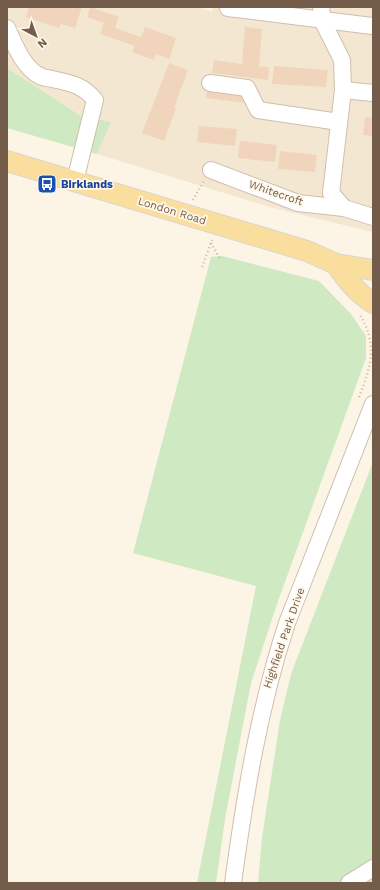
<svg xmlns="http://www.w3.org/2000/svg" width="380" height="890" viewBox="0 0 380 890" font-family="'Work Sans',sans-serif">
<rect width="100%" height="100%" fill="#fcf4e4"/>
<path fill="#f3e7d2" d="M7,7H198L212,12L213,7H373V232L273,208L97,154L110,122L81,116L7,68Z"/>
<g fill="#cfe9c2">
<path d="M7,68L81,116L111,122L97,154L7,128Z"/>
<path d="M222,256L319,281L351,314L366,336V358L277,604L251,683L225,819L216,883H197L256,586L133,553L211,257Z"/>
<path d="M373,462V883H258L262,838L280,720L291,674Z"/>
</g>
<g fill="#f0d5bc">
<path d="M29,7H82L75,28L61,24L59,28L26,17Z"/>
<path d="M90,7L119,17L115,28L141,37L145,27L176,38L169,59L156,54L154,60L132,52L135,46L100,34L104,23L87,17Z"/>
<path d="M245,27L262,29L259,66L269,67L268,80L212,73L214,60L242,64Z"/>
<path d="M169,63L188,70L174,107L176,108L164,141L142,133Z"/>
<path d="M274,66L328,70L326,87L272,84Z"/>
<path d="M208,86L248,91L246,103L206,98Z"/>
<path d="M365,117L373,118V136L363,135Z"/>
<path d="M199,126L237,129L235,146L197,142Z"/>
<path d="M240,141L277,145L275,162L238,158Z"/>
<path d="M280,151L317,155L315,172L278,169Z"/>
</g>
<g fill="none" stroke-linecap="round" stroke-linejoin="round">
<g stroke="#cfbfad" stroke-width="18">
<g id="minor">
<path d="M321,7L323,22L342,60L343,90L331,193L344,208L373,217"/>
<path d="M228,8L372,26"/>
<path d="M7,28C14,43 23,68 40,76C43,78 48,78 52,79C71,83 83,85 95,100L75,181"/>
<path d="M210,83L247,88L258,110L339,122"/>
<path d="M343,90L373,93"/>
<path d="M211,170L298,203L344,208"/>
<path d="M233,883C245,795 259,708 287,623L373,404"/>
<path d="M349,883L373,868"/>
</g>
</g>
<g stroke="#dbd5d0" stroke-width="22">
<g id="major">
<path d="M7,161L307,251L336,264L373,270"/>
<path d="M336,264C346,280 357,293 373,303"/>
</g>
</g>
<g stroke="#d5b89f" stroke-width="2.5" stroke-dasharray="1 3" stroke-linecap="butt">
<path d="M193,200L204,181"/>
<path d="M211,243L220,259"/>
<path d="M202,267L212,240"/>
<path d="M359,397C371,367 378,344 360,315"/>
</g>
<use href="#minor" stroke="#fff" stroke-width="16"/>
<use href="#major" stroke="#f9de9d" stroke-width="20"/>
</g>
<defs>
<g id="bus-square" transform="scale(1)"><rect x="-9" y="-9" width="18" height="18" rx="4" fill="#1a4fb4" stroke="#fff8ea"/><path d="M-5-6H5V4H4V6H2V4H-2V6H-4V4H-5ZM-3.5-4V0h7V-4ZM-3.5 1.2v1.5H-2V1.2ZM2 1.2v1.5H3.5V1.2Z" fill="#fff"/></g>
</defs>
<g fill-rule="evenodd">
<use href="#bus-square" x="47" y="184"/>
</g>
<g text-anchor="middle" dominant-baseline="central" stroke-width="3.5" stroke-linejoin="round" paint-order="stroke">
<g font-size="11" font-weight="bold" fill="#164399" stroke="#fff8ea" text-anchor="start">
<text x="61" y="184">Birklands</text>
</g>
<g font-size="11" fill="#735c4a" stroke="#fff8ea">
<text transform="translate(276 193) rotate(19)">Whitecroft</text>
<text transform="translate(172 211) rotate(17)">London Road</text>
<text transform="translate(284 638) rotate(-71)">Highfield Park Drive</text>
</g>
</g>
<rect width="380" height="890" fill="none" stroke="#735c4a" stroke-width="16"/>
<g transform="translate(36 36) rotate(139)" stroke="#fff8ea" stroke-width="3" paint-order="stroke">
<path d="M0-3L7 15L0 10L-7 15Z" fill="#735c4a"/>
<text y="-6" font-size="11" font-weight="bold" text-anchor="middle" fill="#735c4a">N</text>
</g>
</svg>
